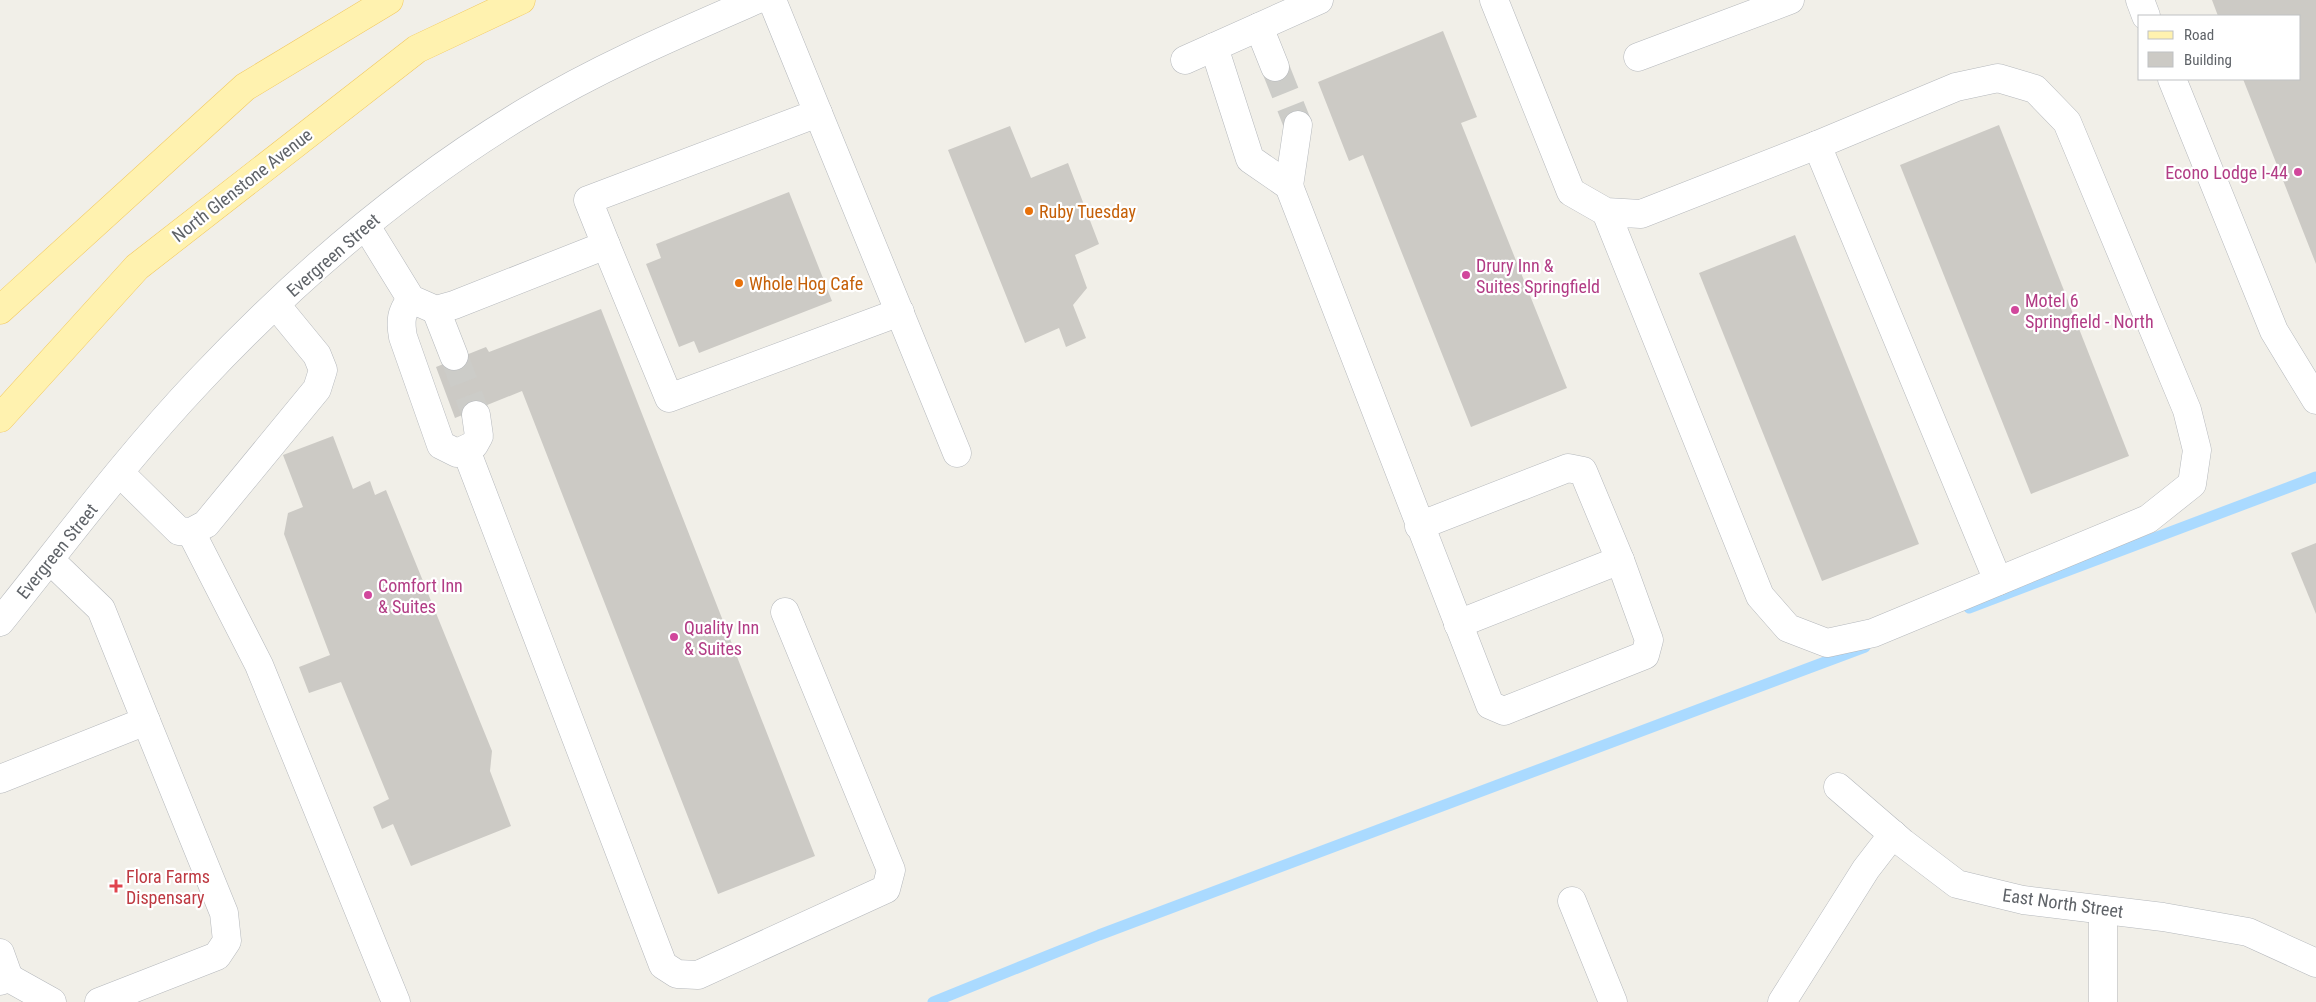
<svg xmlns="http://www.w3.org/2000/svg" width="2316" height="1002" viewBox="0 0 2316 1002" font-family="'Roboto Condensed',sans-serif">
<rect width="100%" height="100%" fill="#f1efe8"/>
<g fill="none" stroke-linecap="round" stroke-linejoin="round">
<g stroke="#aadaff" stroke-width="11">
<path d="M1969,608L2316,477"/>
<path d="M933,1002L1099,935L1865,647"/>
</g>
</g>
<g fill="#cccac5">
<path d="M2212,0H2316V264L2243,79H2300V16H2218Z"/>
<path d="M1443,31L1477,117L1461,123L1567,388L1471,427L1363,155L1349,161L1318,82Z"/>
<path d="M1999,125L2129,456L2031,494L1900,165Z"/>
<path d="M1010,126L1031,178L1068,163L1099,244L1075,255L1087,288L1073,305L1086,338L1066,347L1059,328L1025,343L948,150Z"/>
<path d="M789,192L832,301L699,353L694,341L679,347L646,264L661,258L656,244Z"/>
<path d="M1795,235L1919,544L1822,581L1699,273Z"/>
<path d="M601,309L815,856L718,894L522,391L455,418L436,367L486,347L489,352Z"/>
<path d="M333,436L353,489L370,481L375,495L386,490L492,751L490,771L511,826L411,866L393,824L382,829L373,807L389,799L341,682L309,693L299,667L330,655L284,534L288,513L303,507L283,455Z"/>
<path d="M2316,543V614L2291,553Z"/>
</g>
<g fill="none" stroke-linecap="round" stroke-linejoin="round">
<g stroke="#ccccc8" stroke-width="28" stroke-dasharray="28 14" stroke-linecap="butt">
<path d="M1275,67L1298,125"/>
<path d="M454,356L476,415"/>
</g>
<g stroke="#b5b8bc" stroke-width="29">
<g id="minor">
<path d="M1494,0L1571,192L1606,212L1641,214L1817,145L1956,87L1998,78L2035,89L2067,122L2187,410L2197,450L2192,484L2148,519L1873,633L1827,643L1788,628L1760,596L1606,212"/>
<path d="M2140,0L2146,16"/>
<path d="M1259,27L1275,67"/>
<path d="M1214,47L1250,159L1289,186L1490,705L1504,711L1645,655L1649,640L1620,560L1583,471L1568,468L1419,526"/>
<path d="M1638,57L1790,0"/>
<path d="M1185,60L1319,0"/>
<path d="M2172,79L2274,331L2316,400"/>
<path d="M818,113L957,453"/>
<path d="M1817,145L1998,581"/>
<path d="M1289,186L1298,125"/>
<path d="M366,226L411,299L436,310L454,305L606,245L588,200L818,113L772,0"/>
<path d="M606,245L669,398L900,312"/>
<path d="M411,299C401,313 400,320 403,337L441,445L457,453L474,445L479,436L476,415"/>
<path d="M436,310L454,356"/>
<path d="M466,450L663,965L677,974L698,975L886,889L891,870L785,612"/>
<path d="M120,473L179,531L191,532L206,524L317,389L323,370L317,355L276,305"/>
<path d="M191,532L259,665L396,1002"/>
<path d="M0,622C65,541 128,456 200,380C296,278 407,183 527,111C600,67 678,34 756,0"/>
<path d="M1458,624L1620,560"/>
<path d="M0,779L146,721L101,609L50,560"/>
<path d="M1838,787L1903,843L1957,884L2023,900L2163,917L2248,932L2316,963"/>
<path d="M1572,901L1613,1002"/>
<path d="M2103,910V1002"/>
<path d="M0,953L9,978L0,981"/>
<path d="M9,978L52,1002"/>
<path d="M99,1002L217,956L227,941L224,913L146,721"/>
<path d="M1782,1002L1866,869L1893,834"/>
</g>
</g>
<g stroke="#f2c960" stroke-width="29">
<g id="major">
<path d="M0,310L245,87L389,0"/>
<path d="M0,418L137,267L417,49L521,0"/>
</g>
</g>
<use href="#minor" stroke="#fff" stroke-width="28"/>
<use href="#major" stroke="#fff2af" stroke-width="28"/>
</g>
<g fill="#d1479c" stroke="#fff" stroke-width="2">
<circle cx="2298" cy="172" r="5"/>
<circle cx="1466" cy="275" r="5"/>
<circle cx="2015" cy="310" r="5"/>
<circle cx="368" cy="595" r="5"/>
<circle cx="674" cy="637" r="5"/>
</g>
<g fill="#e8710a" stroke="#fff" stroke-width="2">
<circle cx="1029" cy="211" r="5"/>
<circle cx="739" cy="283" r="5"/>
</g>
<path fill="#e0444e" stroke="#fff" stroke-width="2" d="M113.5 878.5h5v5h5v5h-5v5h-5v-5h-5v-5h5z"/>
<g text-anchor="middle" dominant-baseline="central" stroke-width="4.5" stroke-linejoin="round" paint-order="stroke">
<g font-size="18" fill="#b23c85" stroke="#fff" text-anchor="start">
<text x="2288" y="172" text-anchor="end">Econo Lodge I-44</text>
<text x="1476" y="265">Drury Inn &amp;<tspan x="1476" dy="21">Suites Springfield</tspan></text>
<text x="2025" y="300">Motel 6<tspan x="2025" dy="21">Springfield - North</tspan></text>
<text x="378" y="585">Comfort Inn<tspan x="378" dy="21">&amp; Suites</tspan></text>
<text x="684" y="627">Quality Inn<tspan x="684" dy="21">&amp; Suites</tspan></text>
</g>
<g font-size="18" fill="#5f6368" stroke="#fff">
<text transform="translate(242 185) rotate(-38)">North Glenstone Avenue</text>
<text transform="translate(333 255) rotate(-41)">Evergreen Street</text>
<text transform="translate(57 551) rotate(-51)">Evergreen Street</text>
<text transform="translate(2063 903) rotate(8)">East North Street</text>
</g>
<g font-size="18" fill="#c56008" stroke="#fff" text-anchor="start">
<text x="1039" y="211">Ruby Tuesday</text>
<text x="749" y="283">Whole Hog Cafe</text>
</g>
<g font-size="18" fill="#be3a42" stroke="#fff" text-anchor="start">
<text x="126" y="876">Flora Farms<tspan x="126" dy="21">Dispensary</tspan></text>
</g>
</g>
<rect x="2138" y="15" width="162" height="65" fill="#ffffff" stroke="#bfc1c3"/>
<rect x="2148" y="31" width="25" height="8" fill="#fff2af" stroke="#bfc1c3"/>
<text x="2184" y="40" font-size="15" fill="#5f6368">Road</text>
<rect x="2148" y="52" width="25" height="15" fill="#cccac5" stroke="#bfc1c3"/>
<text x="2184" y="65" font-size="15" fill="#5f6368">Building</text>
</svg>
